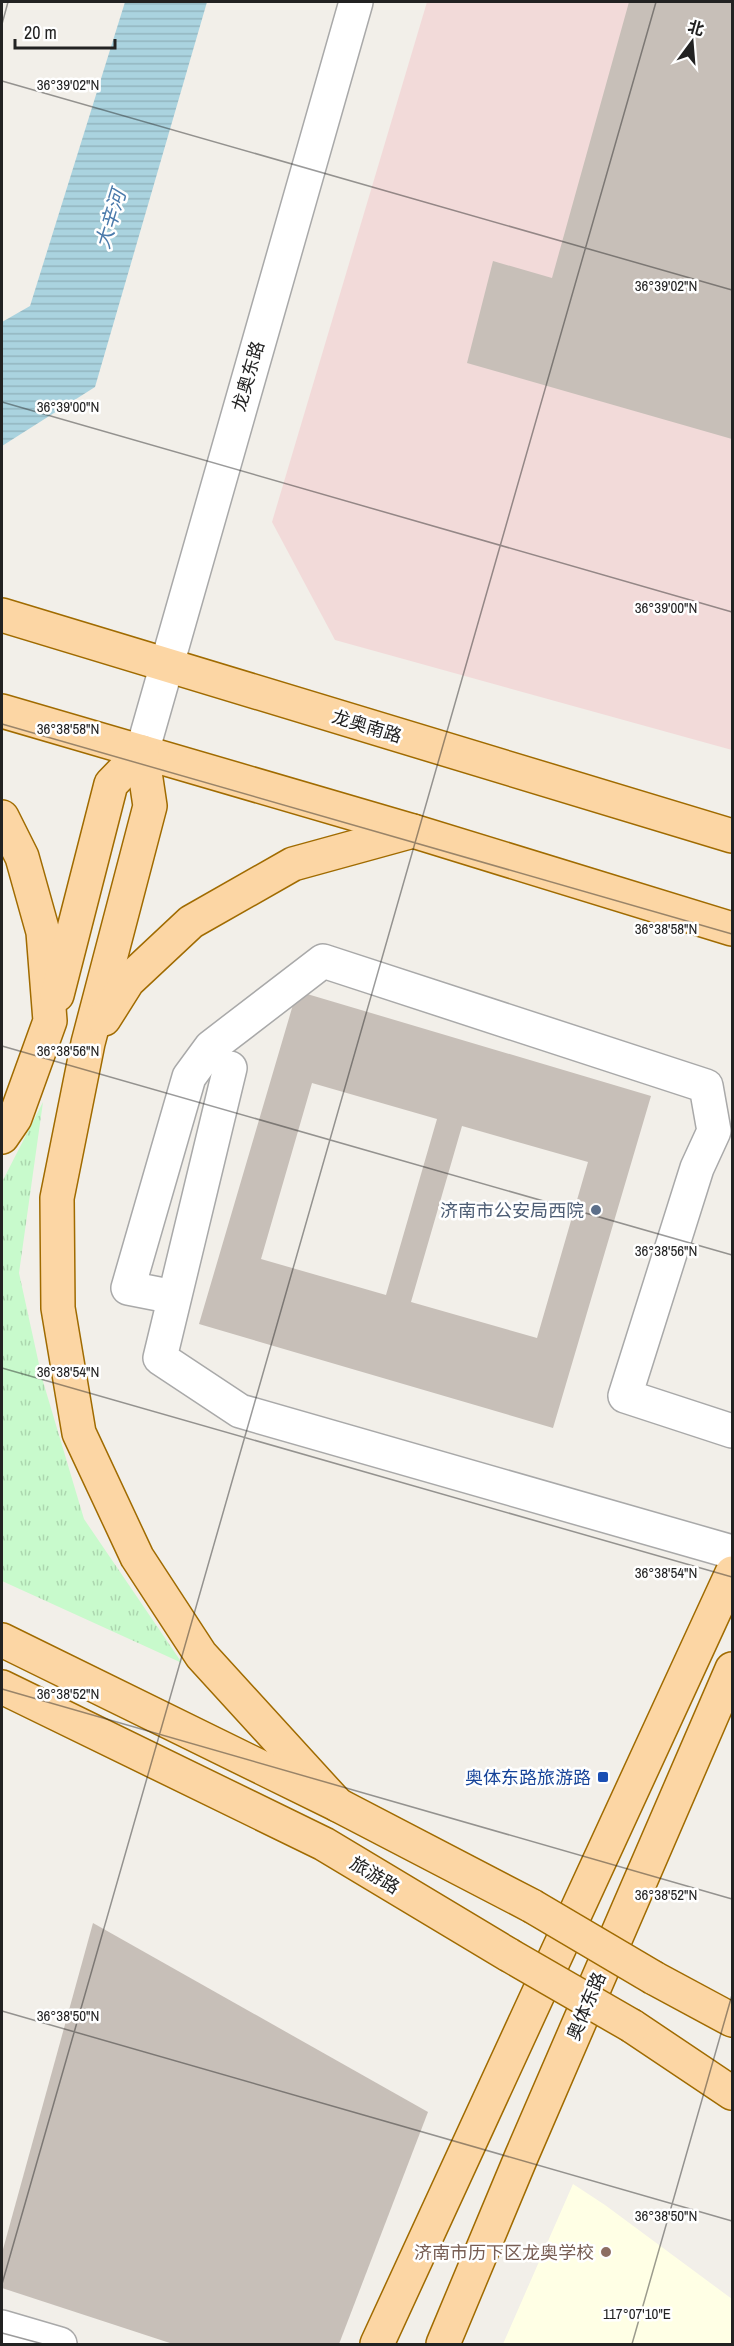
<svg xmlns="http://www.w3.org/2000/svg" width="734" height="2346" viewBox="0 0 734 2346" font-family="'Archivo Narrow','Noto Sans SC',sans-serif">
<defs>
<pattern id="park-tufts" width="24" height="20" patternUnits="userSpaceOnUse" patternTransform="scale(1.5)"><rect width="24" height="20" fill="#c8facc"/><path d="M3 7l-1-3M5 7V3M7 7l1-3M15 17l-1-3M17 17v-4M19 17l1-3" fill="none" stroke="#acd6af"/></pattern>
<pattern id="water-rules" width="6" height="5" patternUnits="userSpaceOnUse" patternTransform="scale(1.5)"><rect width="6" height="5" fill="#aad3df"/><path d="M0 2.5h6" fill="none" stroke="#92b5bf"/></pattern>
</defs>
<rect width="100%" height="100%" fill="#f2efe9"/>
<path fill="#f2dad9" d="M427,2H732V750L335,640L272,522Z"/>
<path fill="#ffffe5" d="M573,2184L605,2205L732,2299V2344H503Z"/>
<path fill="url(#park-tufts)" d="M43,1102L19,1273L42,1378L84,1519L182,1663L2,1581V1182Z"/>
<path fill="url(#water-rules)" d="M125,2H207L95,387L2,446V322L30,306Z"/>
<g fill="#c7bfb8" fill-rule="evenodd">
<path d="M629,2H732V439L467,363L493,261L552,278Z"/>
<path d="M297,991L651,1096L553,1428L199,1324ZM312,1083L437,1119L386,1295L261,1259ZM462,1126L588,1162L537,1338L411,1302Z"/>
<path d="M93,1923L428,2112L339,2344H173L2,2288V2253Z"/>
</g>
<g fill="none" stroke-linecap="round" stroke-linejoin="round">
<g stroke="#a9a9a9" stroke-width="36">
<g id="minor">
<path d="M142,752L356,2"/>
<path d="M230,1068L160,1358L240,1411L732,1552"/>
<path d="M174,1297L128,1288L189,1077L211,1047L323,961L706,1086L714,1131L697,1168L625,1396L732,1431"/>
<path d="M2,2327L60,2344"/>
</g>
</g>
<g stroke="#a06b00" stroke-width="36">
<g id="major">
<path d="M2,615L732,836"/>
<path d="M2,711L413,831L732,929"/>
<path d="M142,752L150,806L88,1043L57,1198L58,1308L79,1433L137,1557L201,1655L338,1805"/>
<path d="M2,817L22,857L43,932L50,1021L15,1118L2,1137"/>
<path d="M57,995L111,784L142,752"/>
<path d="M104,1019L128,981L191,922L293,864L413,831"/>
<path d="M2,1640L338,1805L532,1906"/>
<path d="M2,1687L324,1844L509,1955"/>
<path d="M654,1978L732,2020"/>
<path d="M632,2026L732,2093"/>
<path d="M377,2344L732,1573"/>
<path d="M443,2344L522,2155L732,1669"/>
</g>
</g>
<use href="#minor" stroke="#fff" stroke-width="33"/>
<use href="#major" stroke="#fcd6a4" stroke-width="33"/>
<g stroke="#a06b00" stroke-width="36" stroke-linecap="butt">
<g id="major-bridge">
<path d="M532,1906L654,1978"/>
<path d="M509,1955L632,2026"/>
</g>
</g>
<use href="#major-bridge" stroke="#fcd6a4" stroke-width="33"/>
</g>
<path fill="none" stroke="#222" stroke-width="1.5" stroke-opacity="0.45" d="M2,24L8,2M2,81L732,290M2,402L732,612M2,724L732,934M2,1046L732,1255M2,1368L732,1577M2,1689L732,1899M2,2011L732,2221M2,2284L656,2M2,2333L43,2344M632,2344L732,1995"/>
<circle fill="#5c6f8a" stroke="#fff" stroke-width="2" cx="596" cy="1210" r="6"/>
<rect fill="#1a4fb4" stroke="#fff" stroke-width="2" x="597" y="1771" width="12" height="12" rx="3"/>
<circle fill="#8d6e63" stroke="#fff" stroke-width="2" cx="606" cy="2252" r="6"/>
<g text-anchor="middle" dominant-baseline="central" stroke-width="5" stroke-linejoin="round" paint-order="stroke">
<g font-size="18" fill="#222" stroke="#fff">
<text transform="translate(248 376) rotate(-74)">龙奥东路</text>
<text transform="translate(367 726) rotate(17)">龙奥南路</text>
<text transform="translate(375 1875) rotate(31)">旅游路</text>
<text transform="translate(586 2006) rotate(-67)">奥体东路</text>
</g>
<g font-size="18" fill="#4e5e75" stroke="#fff" text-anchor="end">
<text x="584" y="1210">济南市公安局西院</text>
</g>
<g font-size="18" fill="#164399" stroke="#fff" text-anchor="end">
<text x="591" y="1777">奥体东路旅游路</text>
</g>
<g font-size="18" fill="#785e54" stroke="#fff" text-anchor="end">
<text x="594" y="2252">济南市历下区龙奥学校</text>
</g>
<g font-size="20" font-style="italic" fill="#4a7aab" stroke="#fff">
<text transform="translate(110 219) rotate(-73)">大辛河</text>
</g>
</g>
<g font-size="15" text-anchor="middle" fill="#222" stroke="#fff" stroke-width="5" stroke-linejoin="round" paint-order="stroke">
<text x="68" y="90">36°39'02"N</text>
<text x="666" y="291">36°39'02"N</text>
<text x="68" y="412">36°39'00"N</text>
<text x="666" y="613">36°39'00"N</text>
<text x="68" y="734">36°38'58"N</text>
<text x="666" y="934">36°38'58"N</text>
<text x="68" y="1056">36°38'56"N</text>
<text x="666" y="1256">36°38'56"N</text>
<text x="68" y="1377">36°38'54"N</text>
<text x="666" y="1578">36°38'54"N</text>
<text x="68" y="1699">36°38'52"N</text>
<text x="666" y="1900">36°38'52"N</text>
<text x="68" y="2021">36°38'50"N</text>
<text x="666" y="2221">36°38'50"N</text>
<text x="637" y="2319">117°07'10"E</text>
</g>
<rect width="734" height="2346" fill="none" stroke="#222222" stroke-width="6"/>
<g transform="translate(692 42) rotate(16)" stroke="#ffffff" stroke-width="4.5" paint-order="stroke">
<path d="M0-4.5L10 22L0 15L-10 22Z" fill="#222222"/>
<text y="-9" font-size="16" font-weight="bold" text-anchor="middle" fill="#222222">北</text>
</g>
<path d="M15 39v9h100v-9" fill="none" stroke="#222222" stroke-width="3"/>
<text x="24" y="39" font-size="18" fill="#222222" stroke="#ffffff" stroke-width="4.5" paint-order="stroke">20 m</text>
</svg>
